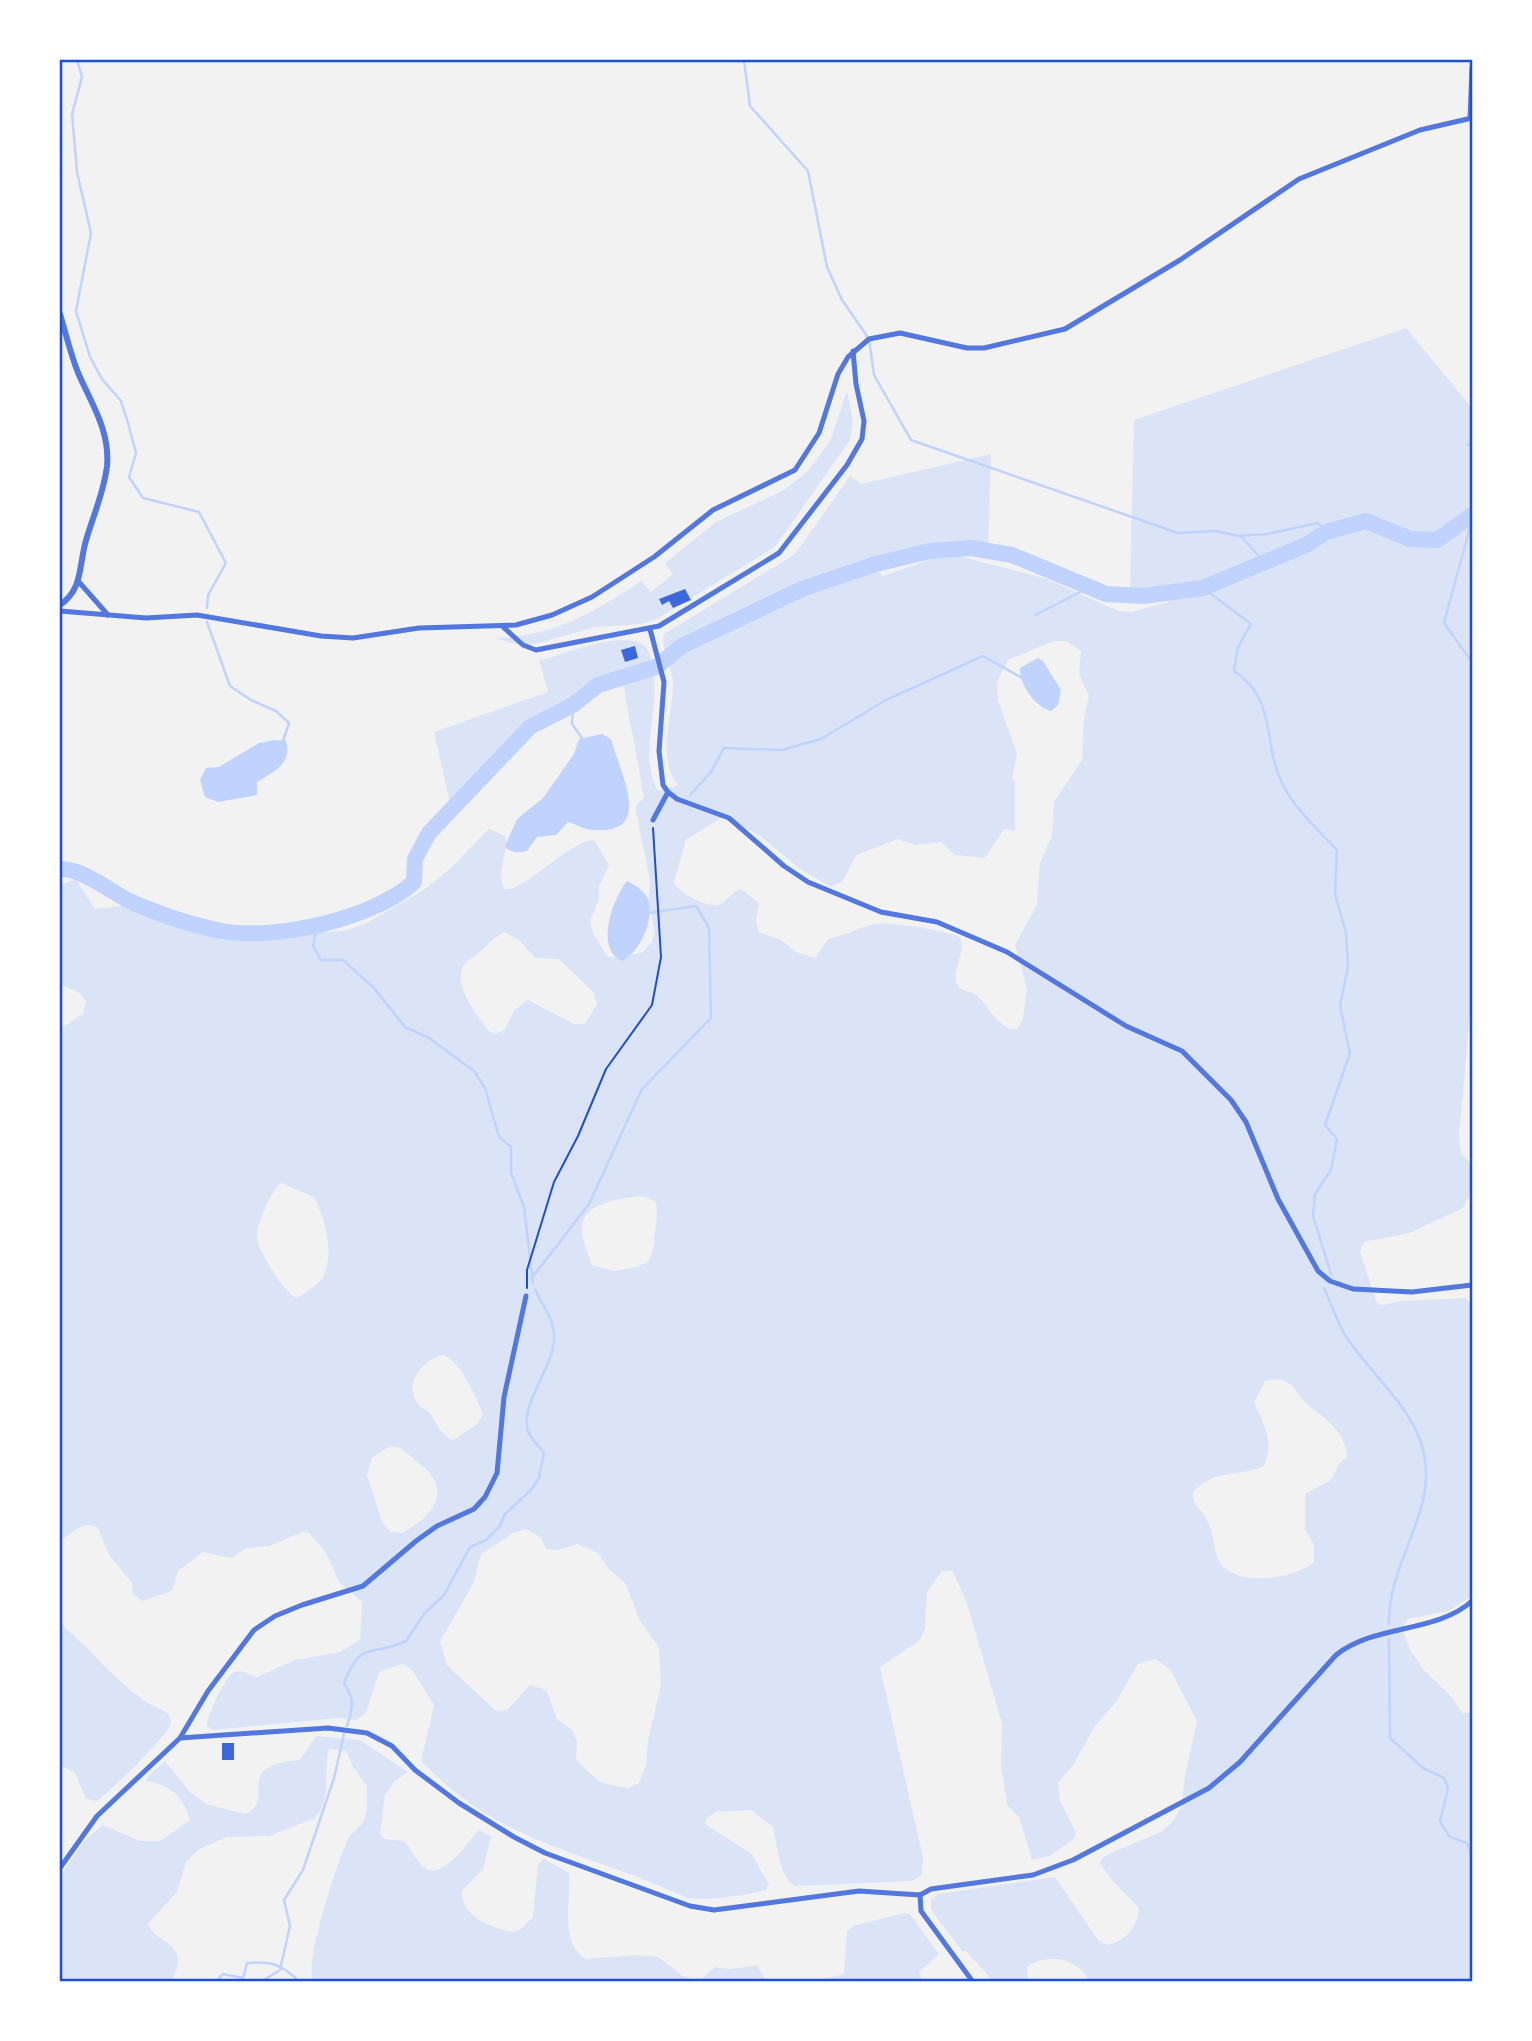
<svg xmlns="http://www.w3.org/2000/svg" width="1532" height="2041" viewBox="0 0 1532 2041" font-family="Manrope,sans-serif">
<rect width="100%" height="100%" fill="#f2f2f2"/>
<g fill="#dbe4f7" fill-rule="evenodd">
<path d="M1406,328L1472,408V991L1459,1136L1461,1153L1472,1165V1190L1463,1208L1410,1233L1364,1242L1360,1252L1377,1303L1383,1305L1400,1301L1466,1298L1472,1304V1596L1448,1611L1408,1619L1402,1628L1410,1650L1424,1670L1449,1694L1463,1713H1472V1981H1089C1079,1958 1046,1952 1027,1967L1028,1981H993L966,1951H962L931,1910V1900L938,1894L1055,1877L1098,1940L1107,1945C1124,1942 1139,1926 1139,1908L1110,1878L1100,1863L1102,1858L1113,1852L1161,1832L1174,1820L1182,1805L1184,1782L1197,1721L1170,1669L1155,1659L1138,1664L1116,1702L1095,1726L1074,1764L1058,1783L1060,1801L1076,1833L1074,1839L1049,1856L1032,1860L1019,1817L1007,1805L1001,1764L1002,1724L967,1603L952,1570L941,1572L927,1593L925,1629L920,1640L880,1667L923,1858L922,1875L912,1881L795,1886C779,1877 777,1843 773,1827L751,1810L716,1812L706,1819V1825L752,1854L769,1885L766,1890C745,1896 707,1901 687,1898C587,1851 502,1846 421,1761L434,1705L412,1670L403,1664L379,1672L366,1713L356,1720L339,1718L212,1730L207,1726C206,1718 226,1675 234,1672C241,1669 250,1675 257,1677L295,1660L340,1652L360,1640L362,1602L340,1583L325,1551L309,1533L303,1532L269,1546L246,1548L231,1558L203,1552L178,1571L173,1589L169,1592L142,1601L133,1594L132,1583L110,1556L98,1528C82,1519 73,1534 60,1541V1029L83,1014L86,1001L80,993L60,984V885L76,879L95,909L129,905L216,937L343,931L365,924L425,889L452,867L489,829L505,836C510,853 495,868 504,889C525,893 564,843 594,840L609,865L599,887V899L590,921L593,933L607,956L618,958L643,952L651,943L655,933L649,904L650,881L635,807L644,797L623,683L581,692L553,710L487,770L453,817L434,732L548,692L539,660C565,655 625,627 646,647C670,693 634,750 658,791L678,785C656,757 673,717 673,683C672,667 660,650 664,634L795,554L850,476L861,484L991,454L988,551C947,546 915,556 876,567L882,576L940,556L963,557L1044,578L1119,611L1131,612L1168,602L1130,589L1134,420ZM1054,641H1066L1081,651L1079,674L1089,696L1084,718L1082,760L1054,802L1052,836L1040,863L1037,905L1015,945L1027,989L1023,1019L1017,1029C999,1032 988,1004 976,995C970,990 960,992 957,984C950,969 970,948 958,936C941,930 886,920 870,925C856,929 844,936 828,939L815,958L796,952L781,940L759,932L756,921L759,903L741,889C731,891 728,902 718,905C707,907 677,893 674,882L686,840L723,817L759,835L800,869L831,887L842,882L856,855L898,839L915,845L941,842L955,855L985,858L1004,829L1015,831V782L1012,778L1017,754L998,700L997,682L1008,660ZM505,932L520,941L535,958L559,959L594,993L597,1004L585,1024H574L528,1000L514,1010L505,1029L495,1034L489,1031C478,1017 449,981 466,962C469,958 475,957 479,953C489,944 493,937 505,932ZM281,1183L314,1197C325,1219 335,1254 323,1277C319,1284 304,1294 297,1298C286,1296 257,1249 257,1237C256,1226 272,1188 281,1183ZM640,1196L651,1199L656,1203L657,1214L653,1250L648,1262L637,1267L614,1271L592,1265C589,1254 581,1239 582,1228C583,1202 620,1199 640,1196ZM442,1355C458,1356 478,1400 483,1415L477,1424L453,1440C441,1435 438,1426 432,1416C428,1409 419,1408 416,1401C404,1382 425,1359 442,1355ZM1277,1379C1296,1382 1296,1395 1309,1406C1329,1422 1342,1429 1348,1456L1339,1464L1331,1480L1305,1494V1529L1314,1545V1562C1296,1579 1233,1588 1219,1561C1213,1549 1214,1532 1207,1520C1201,1509 1193,1505 1193,1492C1215,1468 1238,1478 1264,1466C1275,1442 1263,1423 1254,1402L1265,1381ZM389,1447C402,1445 407,1453 416,1461C454,1488 437,1513 402,1533L391,1532L382,1522L367,1475L372,1458ZM526,1529L541,1538L546,1549L558,1550L577,1544L598,1553L608,1568L626,1584L639,1619L659,1648L661,1685L648,1740L646,1765L639,1783L628,1788L611,1785L600,1782L580,1764L576,1759L577,1740L571,1729L557,1719L546,1690L530,1685L507,1710L496,1711L447,1665L440,1642L474,1582L481,1554L513,1533Z"/>
<path d="M847,391L853,422L850,440L775,547L655,620L641,624L596,627L535,644H515L495,638C552,637 595,612 641,581L651,592L673,574L665,563L716,522L784,490L808,471L830,441Z"/>
<path d="M60,1623C88,1646 119,1685 148,1703C156,1708 172,1711 171,1723C170,1734 109,1792 97,1801L86,1799L75,1773L60,1765Z"/>
<path d="M316,1736L360,1740L408,1772L394,1782L385,1795L380,1834L385,1839L404,1841C411,1848 417,1864 425,1868C444,1880 468,1842 478,1830L491,1836L483,1869L462,1891C461,1917 492,1928 513,1932L521,1929L533,1917L538,1864L544,1859L569,1873C571,1899 559,1943 586,1959L634,1955L658,1957L683,1976L694,1979L702,1978L715,1967L730,1969L757,1965L766,1981H313C305,1958 337,1864 348,1839C352,1831 362,1827 365,1818C368,1808 366,1796 367,1786L353,1767L346,1751L329,1749C323,1770 333,1803 313,1819L269,1836L227,1837L199,1849L186,1862L177,1892L148,1924C154,1944 194,1942 171,1981H60V1877L85,1840L103,1825L140,1841H160L190,1820C183,1796 170,1785 146,1781L148,1776L165,1761L190,1792L206,1804L246,1814C277,1799 230,1766 300,1760Z"/>
<path d="M904,1913L910,1914L939,1954L919,1972L922,1981H818L844,1974L847,1931L854,1926Z"/>
</g>
<g fill="#bfd3fe">
<path d="M1038,658L1043,661L1061,690L1058,705L1051,711C1034,706 1020,685 1020,668Z"/>
<path d="M602,734L611,739C620,773 655,835 594,830C584,830 576,824 568,822L556,835L537,837L527,851C519,853 510,853 505,846L517,819L543,798L574,754L579,739Z"/>
<path d="M274,740L286,741C293,764 272,773 257,782V795L218,802L205,797L200,780L206,768L219,767L259,743Z"/>
<path d="M627,881C635,885 644,890 648,899C655,920 640,952 622,961C594,949 613,898 627,881Z"/>
</g>
<g fill="none" stroke-linecap="round" stroke-linejoin="round">
<g stroke="#bfd3fe" stroke-width="2.5">
<path d="M77,60L82,77L72,114L77,172L91,233L76,311L90,357L102,379L121,401L128,423L136,453L129,477L143,498L199,512L226,563L208,595L207,608"/>
<path d="M744,60L750,106L808,171L827,267L842,300L869,339L874,375L911,440L1178,533L1216,531L1238,536L1267,534L1318,523L1326,532"/>
<path d="M1467,445L1472,444"/>
<path d="M1472,520L1444,623L1472,662"/>
<path d="M1241,536L1264,562"/>
<path d="M1203,588L1251,624L1238,647L1234,671C1278,700 1262,742 1282,783C1294,808 1318,830 1337,850L1335,894L1346,933L1348,967L1340,1006L1350,1053L1325,1125L1337,1139L1331,1170L1315,1194L1313,1216L1331,1274"/>
<path d="M1035,615L1088,588"/>
<path d="M207,622L230,686L251,700L276,711L289,723L283,741"/>
<path d="M573,705L572,724L582,738"/>
<path d="M690,795L711,772L724,748L782,750L821,739L886,700L983,656L1022,678"/>
<path d="M356,912L317,926L313,946L321,960H343L374,988L405,1027L429,1038L474,1071L485,1088L499,1137L511,1147V1173L524,1207L533,1283"/>
<path d="M531,1279L589,1204L642,1089L711,1018L709,928L696,906L649,913"/>
<path d="M1324,1288C1332,1305 1338,1326 1349,1341C1386,1393 1440,1429 1423,1500C1413,1543 1388,1579 1389,1624"/>
<path d="M1389,1639L1390,1738L1423,1768L1444,1778L1448,1788L1440,1822L1450,1837L1467,1843L1472,1856"/>
<path d="M347,1726C353,1708 355,1699 344,1683C361,1639 372,1657 406,1641L424,1614L444,1595L470,1547L486,1540L500,1526L505,1514L531,1490L539,1478L544,1453C539,1446 531,1439 528,1431C519,1403 557,1365 554,1333C552,1315 541,1304 535,1289"/>
<path d="M216,1982L223,1974L243,1978L247,1963C273,1961 282,1965 300,1982"/>
<path d="M261,1982L280,1970L290,1926L284,1900L303,1870L334,1778L344,1734"/>
</g>
<path stroke="#bfd3fe" stroke-width="16" d="M60,869C84,868 112,894 136,904C162,915 195,926 222,931C276,941 375,918 414,882L415,859L429,833L530,727L573,705L598,685L656,667L682,646L802,589L876,564L930,551L971,548L1012,555L1106,594L1143,596L1203,588L1306,545L1326,532L1366,521L1410,539L1437,540L1472,515"/>
</g>
<g fill="#3d67dc">
<path d="M685,589L691,600L673,608L669,601L662,605L659,599Z"/>
<path d="M635,646L638,658L625,662L621,650Z"/>
<rect x="222" y="1743" width="12" height="17"/>
</g>
<g fill="none" stroke-linecap="round" stroke-linejoin="round">
<path stroke="#1d4ed8" stroke-width="2" d="M527,1288V1270L554,1182L578,1136L606,1069L652,1005L661,957L653,828"/>
<g stroke="#5277de" stroke-width="5">
<path d="M1470,118L1472,68"/>
<path d="M79,582L108,615"/>
<path d="M60,611L146,618L197,615L321,636L353,638L419,628L516,625L552,615L592,597L654,557L713,510L795,470L819,433L838,374L848,357L869,339L900,333L967,348H984L1065,329L1180,260L1299,179L1420,130L1472,118"/>
<path d="M502,626L523,645L536,650L659,626L779,553L847,465L862,439L864,421L856,384L853,351"/>
<path d="M650,629L664,682L659,751L663,785L668,792L677,799L729,818L784,866L808,882L881,912L937,922L1007,952L1126,1026L1182,1051L1231,1100L1246,1122L1278,1199L1318,1271L1330,1281L1353,1289L1412,1292L1472,1285"/>
<path d="M653,820L668,792"/>
<path d="M180,1738L328,1728L367,1733L392,1746L415,1770L459,1803L514,1837L545,1853L690,1906L714,1910L859,1891L920,1895"/>
<path d="M60,1868L97,1816L180,1738L208,1691L254,1630L275,1616L302,1605L363,1586L416,1541L437,1526L474,1509L485,1497L497,1473L504,1397L526,1296"/>
<path d="M920,1895L931,1889L1033,1875L1073,1860L1209,1788L1240,1762L1336,1655C1375,1624 1437,1633 1472,1601"/>
<path d="M920,1895L921,1911L973,1982"/>
</g>
<path stroke="#5277de" stroke-width="6" d="M60,314C66,334 71,356 79,375C93,406 110,432 107,466C104,493 92,518 85,544C79,568 82,590 60,605"/>
</g>
<rect width="1532" height="2041" fill="none" stroke="#ffffff" stroke-width="122"/>
<rect x="61" y="61" width="1410" height="1919" fill="none" stroke="#1d4ed8" stroke-width="2.5"/>
</svg>
